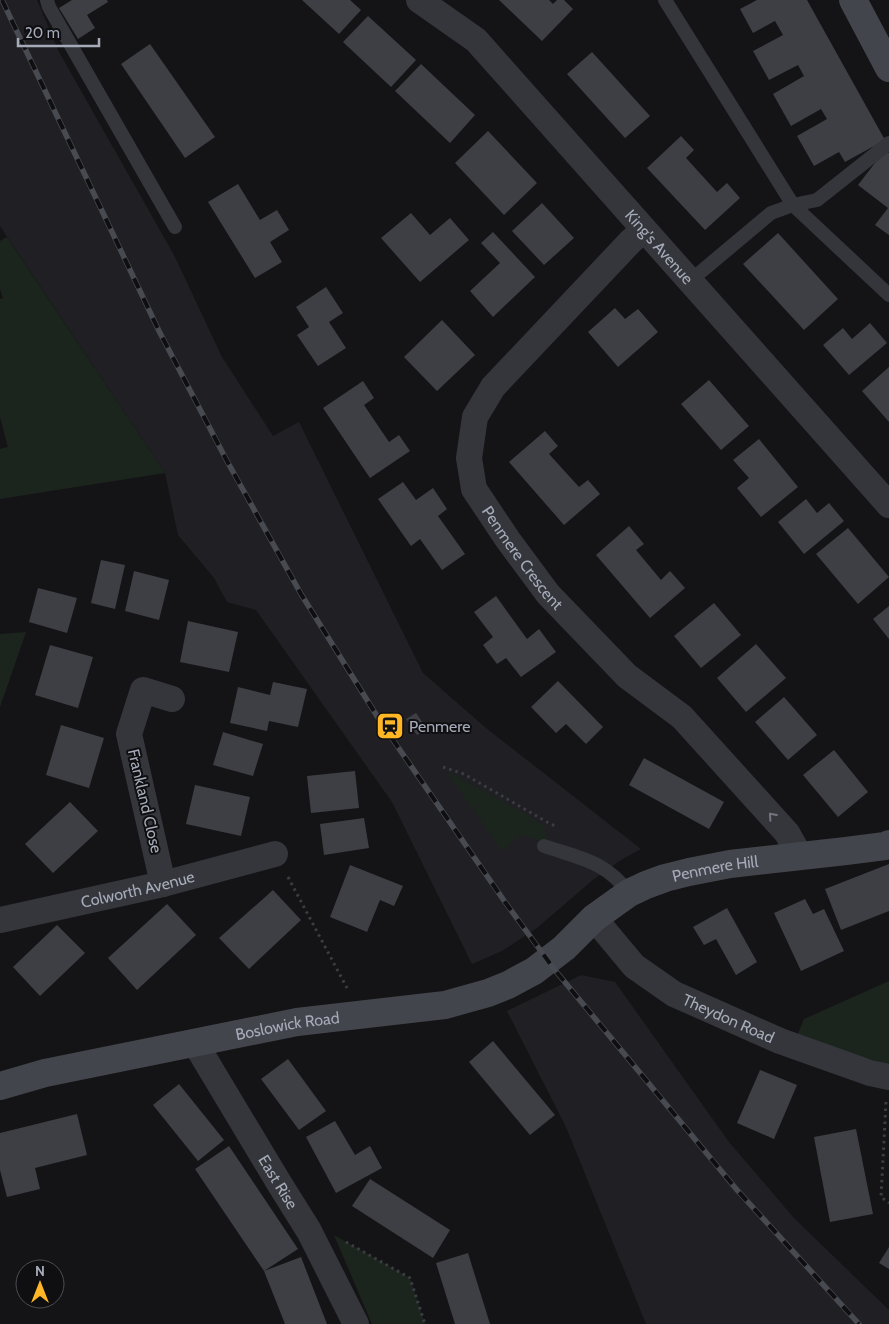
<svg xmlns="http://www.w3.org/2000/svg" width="889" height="1324" viewBox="0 0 889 1324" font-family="Cabin,sans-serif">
<rect width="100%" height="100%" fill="#141416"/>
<g fill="#202024">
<path d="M0,0H37L59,52L174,255L222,357L273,436L299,422L423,673L486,728L641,849L621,860L594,879L537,928L502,951L472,964L392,802L256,610L227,602L214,578L178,535L165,473L0,226Z"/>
<path d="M581,975L615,982L729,1142L794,1218L889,1310V1324H646L566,1127L507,1011Z"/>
</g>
<g fill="#1c251d">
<path d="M7,237L165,473L0,499V449L8,447L0,417V299L3,298L0,289V241Z"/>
<path d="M26,632L0,707V634Z"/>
<path d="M447,773L454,775L529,816L544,827L547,838L544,842L521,835L502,851Z"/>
<path d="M889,981V1065L797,1036L804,1019Z"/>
<path d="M334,1235L410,1278L425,1324H372Z"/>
</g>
<g fill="#3e3f44">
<path d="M72,0H107L108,2L87,15L95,28L78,39L59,8Z"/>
<path d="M302,0H350L361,10L339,34Z"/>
<path d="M499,0H549L553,4L557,0H564L573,9L542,41Z"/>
<path d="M757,0H807L885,140L845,162L839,152L814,166L797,136L827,119L821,109L791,126L773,94L804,76L798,65L769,80L753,51L783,35L775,21L753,33L740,9Z"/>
<path d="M368,16L416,60L391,87L343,42Z"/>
<path d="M150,44L215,137L185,158L121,64Z"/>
<path d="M592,52L650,116L625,138L567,74Z"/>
<path d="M421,64L475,115L450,143L395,91Z"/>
<path d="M488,131L537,183L504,215L455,163Z"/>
<path d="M681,136L694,150L686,158L717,192L727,183L740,198L705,230L647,168Z"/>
<path d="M885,150L889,153V235L875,225L888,208L858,185Z"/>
<path d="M238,184L260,220L277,210L289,230L270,242L282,262L255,278L208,202Z"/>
<path d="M542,203L574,238L544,265L512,231Z"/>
<path d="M411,213L430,235L450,218L469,240L420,282L381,238Z"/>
<path d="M493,232L535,277L493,317L470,291L500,263L481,243Z"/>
<path d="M778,233L838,299L804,330L743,264Z"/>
<path d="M326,287L343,313L329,322L346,348L318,366L297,335L309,327L296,307Z"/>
<path d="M615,308L625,319L638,309L658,332L618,367L588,332Z"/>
<path d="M442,320L475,355L437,391L404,357Z"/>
<path d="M870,323L887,343L849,375L823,345L843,328L852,339Z"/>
<path d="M889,367V422L862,391Z"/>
<path d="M709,380L749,426L721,450L681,404Z"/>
<path d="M363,381L374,398L364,405L389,442L399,435L410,451L370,478L323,408Z"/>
<path d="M545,431L558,446L549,454L579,487L588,480L600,494L564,525L509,462Z"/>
<path d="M759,439L798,487L761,517L737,488L749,478L733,460Z"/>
<path d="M403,482L416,500L433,488L447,509L438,516L465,554L442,570L420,539L411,546L378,499Z"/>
<path d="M806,499L817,513L829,503L844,521L804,554L778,522Z"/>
<path d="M629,526L644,544L636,550L661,580L670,571L685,588L650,618L596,555Z"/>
<path d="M848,528L889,577L858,604L816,554Z"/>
<path d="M101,560L125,565L115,609L91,603Z"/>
<path d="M134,571L169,580L159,620L125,611Z"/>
<path d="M38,588L77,598L67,633L29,622Z"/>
<path d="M496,596L527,639L539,629L556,652L521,677L506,658L497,664L483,645L493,637L474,612Z"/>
<path d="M714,603L741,635L701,668L674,636Z"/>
<path d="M889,606V639L873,619Z"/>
<path d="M188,621L238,632L229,672L180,662Z"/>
<path d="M756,644L786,678L746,712L717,678Z"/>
<path d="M50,645L93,657L78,708L35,695Z"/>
<path d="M558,681L603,727L586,744L566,724L556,733L531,707Z"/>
<path d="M273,682L307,689L298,727L269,721L267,731L230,723L238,687L270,695Z"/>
<path d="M784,697L817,735L788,760L755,722Z"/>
<path d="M416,713L427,729L417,735L406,719Z"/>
<path d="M61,725L104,738L89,788L46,775Z"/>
<path d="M223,732L263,744L253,776L213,765Z"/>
<path d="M834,750L868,792L838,817L803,775Z"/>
<path d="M644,758L724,802L709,829L629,785Z"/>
<path d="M355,771L359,808L311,813L307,776Z"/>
<path d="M195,785L250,797L241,836L186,824Z"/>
<path d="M70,802L98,831L53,873L25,844Z"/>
<path d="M364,818L369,848L324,855L320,824Z"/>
<path d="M889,864V911L841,930L825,889Z"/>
<path d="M350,865L403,886L394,906L380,900L367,932L330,917Z"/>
<path d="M273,890L301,920L249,969L219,938Z"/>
<path d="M805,899L813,914L824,909L844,951L801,971L774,913Z"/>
<path d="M167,904L196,935L137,990L108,958Z"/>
<path d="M727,908L757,962L736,975L716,939L704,945L693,927Z"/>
<path d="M57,925L85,953L40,996L13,967Z"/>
<path d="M493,1041L555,1115L530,1135L469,1062Z"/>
<path d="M288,1059L326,1111L299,1130L261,1079Z"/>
<path d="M760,1070L797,1085L774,1139L737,1123Z"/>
<path d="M179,1084L224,1140L198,1161L153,1105Z"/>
<path d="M77,1114L87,1155L35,1168L40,1189L7,1197L0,1170V1133Z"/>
<path d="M335,1121L355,1155L370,1146L382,1168L336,1193L306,1137Z"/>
<path d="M856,1129L873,1214L830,1222L814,1137Z"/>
<path d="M229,1146L298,1249L264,1271L301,1257L327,1324H285L264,1271L195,1169Z"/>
<path d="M370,1179L450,1230L433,1258L352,1206Z"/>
<path d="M889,1247V1269L879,1263Z"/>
<path d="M468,1253L490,1324H455L436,1263Z"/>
</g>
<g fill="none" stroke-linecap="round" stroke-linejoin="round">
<g stroke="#3b3d43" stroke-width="3" stroke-dasharray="2.5 4" stroke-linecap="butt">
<path d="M443,767L464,774L547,822L555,826"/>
<path d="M288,877L347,988"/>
<path d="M886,1102L881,1197L889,1203"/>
<path d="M346,1242L410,1278L425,1324"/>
</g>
<g stroke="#35363c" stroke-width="14">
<path d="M47,0L49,7L175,227"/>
<path d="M665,0L793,205L889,295"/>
<path d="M690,281L771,213L793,205L817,200L889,143"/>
<path d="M544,846C579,858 606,861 629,893"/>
</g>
<g stroke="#35363c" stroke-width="26">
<path id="s1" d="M419,0L476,40L889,505"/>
<path id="s2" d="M644,230L631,241L493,387L475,417L469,458L474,489L508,540L548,594L627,676L682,717L787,833L800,856"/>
<path d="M163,884L129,734L143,690L172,699"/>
<path id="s3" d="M594,918L634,966L674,994L780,1041L870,1073L889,1077"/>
<path id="s4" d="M0,920L163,884L275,854"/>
<path id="s5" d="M195,1043L279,1183L309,1231L356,1324"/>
</g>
<g stroke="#43454c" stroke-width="28">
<path d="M853,0L889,68"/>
<path id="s6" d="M0,1086L45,1073L297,1022L445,1005L488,993L508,985L534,971L564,948L594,918L629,893L646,885L665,878L689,872L730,864L846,851L885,846L889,844"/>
</g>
<g stroke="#484a51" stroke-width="5.5">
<path id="rail" d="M2,0L159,331L227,461L301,594L382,724L505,902L554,969L737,1190L859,1324"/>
</g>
<use href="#rail" stroke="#0f0f11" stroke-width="4" stroke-dasharray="11" stroke-linecap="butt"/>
</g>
<defs><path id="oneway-chevron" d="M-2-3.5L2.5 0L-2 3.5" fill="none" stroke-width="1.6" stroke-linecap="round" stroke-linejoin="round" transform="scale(1.25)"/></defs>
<use stroke="#737680" href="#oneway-chevron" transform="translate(772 816) rotate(-132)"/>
<defs>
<g id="station-square" transform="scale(1.4375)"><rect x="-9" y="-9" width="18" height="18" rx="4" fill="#ffb624" stroke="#0f0f11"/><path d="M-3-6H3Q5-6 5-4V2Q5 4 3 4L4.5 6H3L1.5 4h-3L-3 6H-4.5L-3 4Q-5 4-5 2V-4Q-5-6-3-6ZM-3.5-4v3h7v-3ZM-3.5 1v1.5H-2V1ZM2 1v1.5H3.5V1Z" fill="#111"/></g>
</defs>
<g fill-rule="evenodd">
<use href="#station-square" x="390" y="726"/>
</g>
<g text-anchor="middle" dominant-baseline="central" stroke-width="4" stroke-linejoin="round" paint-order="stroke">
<g font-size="16" fill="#a5abb8" stroke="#0f0f11">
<text stroke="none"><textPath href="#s1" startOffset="346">King's Avenue</textPath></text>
<text stroke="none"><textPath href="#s2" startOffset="410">Penmere Crescent</textPath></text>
<text transform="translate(145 801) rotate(77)">Frankland Close</text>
<text stroke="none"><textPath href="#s6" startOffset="762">Penmere Hill</textPath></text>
<text stroke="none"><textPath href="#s4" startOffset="141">Colworth Avenue</textPath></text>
<text stroke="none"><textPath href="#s3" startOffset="171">Theydon Road</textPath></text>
<text stroke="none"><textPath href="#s6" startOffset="294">Boslowick Road</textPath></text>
<text stroke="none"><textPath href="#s5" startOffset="162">East Rise</textPath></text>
</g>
<g font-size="16" fill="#a5abb8" stroke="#0f0f11" text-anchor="start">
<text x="409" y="726">Penmere</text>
</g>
</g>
<g transform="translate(40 1284)"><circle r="24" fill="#0f0f11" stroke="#4b4d54"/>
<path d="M0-4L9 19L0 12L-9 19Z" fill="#ffb624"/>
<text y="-8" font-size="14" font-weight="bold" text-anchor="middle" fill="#a5abb8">N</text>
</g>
<path d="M18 38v8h81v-8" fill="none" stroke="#a5abb8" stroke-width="2.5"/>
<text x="25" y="38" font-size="15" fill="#a5abb8" stroke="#0f0f11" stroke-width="4" paint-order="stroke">20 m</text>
</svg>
